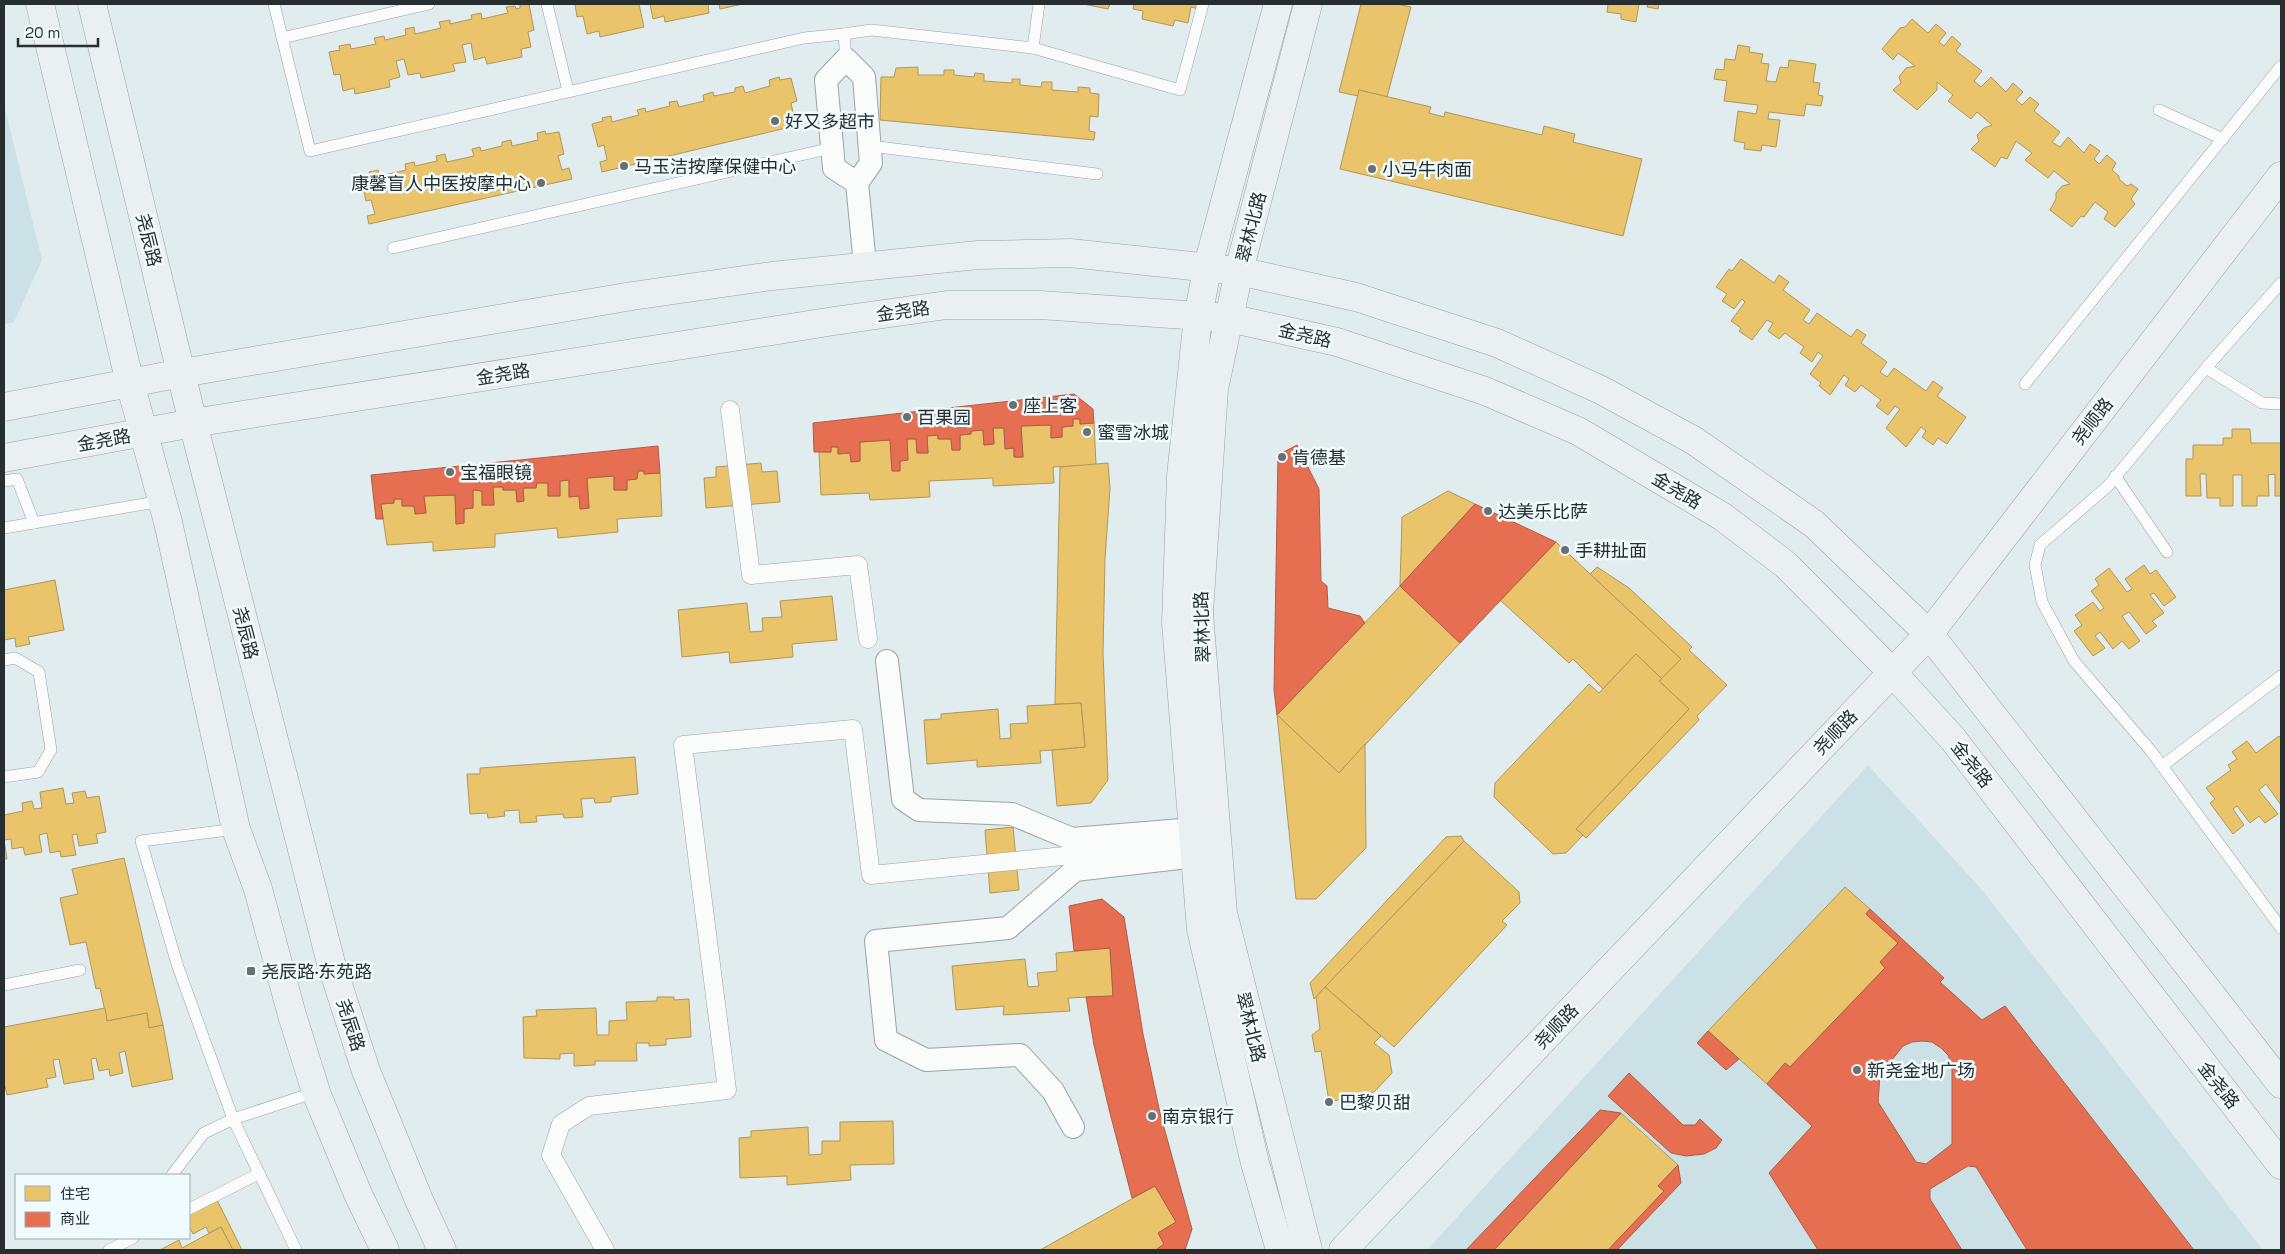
<svg xmlns="http://www.w3.org/2000/svg" width="2285" height="1254" viewBox="0 0 2285 1254" font-family="'Space Grotesk','Noto Sans SC',sans-serif">
<rect width="100%" height="100%" fill="#e1ecee"/>
<g fill="#cce1e5">
<path d="M4,105L42,260L14,322L4,324Z"/>
<path d="M1868,765L1983,891L2263,1250H1427Z"/>
</g>
<g fill="#e9c46a" stroke="#af9759">
<path d="M529,4L534,30L528,32L531,47L521,49L522,57L487,64L485,57L474,60L471,43L462,45L466,62L453,64L455,71L421,78L420,73L408,75L404,59L396,61L400,77L389,80L390,87L355,94L354,88L343,91L340,74L334,75L329,52L340,50L339,46L350,44L351,49L376,44L374,38L384,36L385,40L406,35L405,29L414,27L415,34L441,28L439,22L450,20V24L472,19L471,15L481,13L482,19L508,13L506,7L515,6L516,9L520,8V5Z"/>
<path d="M575,4H642H639L644,27L600,37L599,31L587,34L583,16L577,17Z"/>
<path d="M650,4H708L709,13L665,22L664,16L653,19Z"/>
<path d="M719,4H743L720,9Z"/>
<path d="M1083,4H1110L1108,9Z"/>
<path d="M1134,4H1200L1199,9L1191,7L1188,23L1175,20L1173,26L1142,19L1143,11L1133,9Z"/>
<path d="M1361,4H1397L1411,7L1387,97L1359,90L1358,96L1339,92Z"/>
<path d="M1608,4H1639L1636,22L1621,19V14L1607,12Z"/>
<path d="M1648,4H1659L1658,9L1647,7Z"/>
<path d="M1912,19L1928,33L1936,24L1946,33L1939,42L1944,46L1952,36L1961,44L1956,51L1982,71L1974,81L1981,87L1991,77L2006,92L2013,83L2023,92L2016,100L2022,105L2030,97L2039,104L2034,111L2060,132L2052,142L2060,147L2068,137L2084,153L2090,144L2100,151L2094,159L2099,164L2107,155L2116,163L2112,170L2119,176V179L2127,186L2131,184L2138,189L2131,199L2135,204L2115,227L2104,219L2108,212L2095,202L2084,217L2081,216L2072,227L2050,210L2056,199V193L2062,186L2070,184L2054,171L2048,178L2025,160L2032,153L2016,141L2007,159L2001,157L1995,167L1971,149L1979,141L1977,135L1984,128L1992,125L1977,112L1971,119L1948,101L1953,95L1937,82V90L1917,110L1893,90L1901,83L1899,77L1906,68L1915,66L1898,53L1893,60L1882,49L1900,28L1905,27Z"/>
<path d="M1738,45L1750,47L1749,52L1763,54L1761,63L1769,64L1766,81L1776,82L1780,67L1788,68L1789,60L1816,64L1813,82L1820,83L1818,95L1823,96L1821,106L1806,104L1804,116L1769,112L1768,119L1780,120L1776,147L1762,145L1761,151L1744,149L1745,143L1734,141L1738,111L1756,114L1758,105L1724,101L1727,81L1714,79L1716,69L1724,70L1725,59L1735,60Z"/>
<path d="M918,67V75H944V70H954V75L974,77L975,73L984,74V81L1012,83V79H1020V85L1041,87L1042,82H1052V90L1078,92V87L1090,88V93L1099,94L1098,117L1090,116L1089,131L1095,132L1094,140L880,120L881,77H894L896,68Z"/>
<path d="M779,77L780,80L791,78L797,101L791,103L794,117L801,115L803,124L602,172L600,162L607,160L604,145L598,147L592,124L603,121L602,118L611,116L612,122L639,115L637,110L645,108L646,112L670,106L669,102L677,101L679,107L704,101L703,95L713,92L714,96L735,92V88L743,86L745,93L770,86L769,80Z"/>
<path d="M1359,90L1431,107L1429,113L1444,117L1445,112L1542,135L1544,126L1575,134L1573,142L1642,159L1623,236L1340,169Z"/>
<path d="M545,131L546,134L559,132L564,154L558,156L562,170L569,168L572,179L369,224L367,216L375,214L371,200L366,201L361,178L370,176L369,172L378,170L380,176L406,170L405,164L414,162L415,166L437,161L436,156L445,154L447,162L474,156L472,149L480,147L481,151L502,146V142L511,140L512,146L538,140L537,133Z"/>
<path d="M1741,259L1774,283L1779,275L1789,282L1783,290L1810,310L1803,320L1809,324L1817,313L1851,337L1857,329L1866,335L1861,343L1887,362L1880,372L1887,377L1894,368L1926,391L1933,381L1943,388L1937,396L1966,417L1947,444L1938,438L1933,445L1922,437L1926,431L1921,427L1906,447L1886,428L1900,409L1895,406L1888,415L1876,406L1881,400L1861,385L1855,392L1845,385L1849,379L1844,375L1830,395L1819,386L1821,383L1810,374L1823,356L1818,352L1812,362L1800,353L1804,347L1785,333L1779,339L1768,331L1773,323L1767,320L1752,340L1739,331L1741,328L1731,321L1745,302L1742,299L1734,309L1722,301L1727,294L1716,287L1729,269L1732,271Z"/>
<path d="M1073,419H1080V424L1094,423L1096,465L1053,467L1054,483L993,486V478L929,481L930,497L870,500L869,493L821,495L819,452H831V447H838V454L850,453L851,462L860,461V442L890,440L892,471H900V461L908,460L907,439H916L917,453H928L927,436L938,435V439H951L952,450H960V435L971,434V431L983,430L984,445L994,444L993,428H1004L1005,449L1014,448V457H1023L1021,426L1051,425V438L1062,437V427L1073,426Z"/>
<path d="M2232,429H2250L2251,443H2281V496H2275V474L2268,475L2269,496H2257V506H2242V475H2233V506H2220V498H2207L2206,474H2200L2201,496H2186V459H2193V445H2223V438H2232Z"/>
<path d="M761,463L762,472L777,471L780,502L706,508L704,478L716,477V467Z"/>
<path d="M1108,463L1110,488L1105,559L1103,652L1108,780L1091,803L1057,806L1052,750L1085,747L1081,703L1055,704L1060,467Z"/>
<path d="M638,471H644V474L660,473L662,516L617,519L618,532L558,538L557,528L495,534V547L433,551V542L387,545L381,504L394,503V499H402V506H414L415,514L426,513L424,496L455,495L456,524L464,523V509L473,508V490L482,491V505H494L493,487H503V490H516L517,502L524,501L523,488H536L537,483H548V496H560V481L569,480V497L579,496L580,509L589,508L587,478L614,476V490H627V480L637,479Z"/>
<path d="M1448,491L1475,504L1400,586L1402,517Z"/>
<path d="M1556,542L1681,659L1662,679L1636,654L1603,689L1573,659L1569,663L1500,600Z"/>
<path d="M2144,565L2150,574L2156,570L2176,597L2164,606L2154,593L2150,595L2164,613L2152,621L2157,626L2146,634L2129,612L2122,616L2140,641L2129,649L2122,641L2113,649L2100,632L2095,636L2105,648L2093,656L2074,631L2082,625L2075,615L2093,602L2100,611L2104,608L2091,591L2099,585L2095,579L2109,568L2127,592L2132,589L2125,579Z"/>
<path d="M1597,567L1629,588L1692,647L1689,650L1727,685L1697,716L1699,720L1586,838L1576,829L1689,709L1659,681L1681,659L1590,574Z"/>
<path d="M55,580L64,630L28,637L30,644L16,647L15,638L4,640V590Z"/>
<path d="M1400,586L1460,643L1339,773L1277,715Z"/>
<path d="M832,596L837,640L792,644L793,657L730,663L729,652L682,657L678,610L747,603L750,632L763,631L762,618L782,617L780,601Z"/>
<path d="M1636,654L1662,679L1659,681L1689,709L1576,829L1583,835L1566,853L1553,854L1494,797L1495,783L1589,684L1599,693Z"/>
<path d="M1081,703L1085,747L1040,751L1041,763L977,767V760L927,764L924,720L941,719V714L998,709L1000,739L1011,738L1010,724L1028,723L1027,706Z"/>
<path d="M1277,715L1339,773L1365,744L1366,848L1316,899H1296Z"/>
<path d="M2279,736L2281,739V805L2266,784L2259,790L2278,814L2265,823L2259,816L2250,823L2237,806L2233,809L2244,825L2233,834L2210,803L2215,799L2206,788L2231,770L2228,765L2237,759L2232,752L2247,741L2256,753Z"/>
<path d="M635,757L638,794L611,797V802L595,803L594,798L581,799L583,817L564,818L563,814L536,816L537,822L520,823L519,810L504,811L505,816L488,818L487,813L470,814L467,774H480V768Z"/>
<path d="M63,788L66,804L74,803L72,793L85,791L87,798L99,796L106,832L96,834L98,843L79,846L77,834L72,835L76,855L61,857L60,851L50,853L47,833L39,835L42,852L25,855L23,847L12,849L11,839L4,840L7,859H4V815L23,811L22,803L32,801L34,809L42,808L40,792Z"/>
<path d="M1013,827L1019,890L990,893L985,830Z"/>
<path d="M1461,836L1464,841L1314,999L1310,983L1446,837Z"/>
<path d="M1464,841L1519,892L1520,903L1502,921L1507,925L1394,1047L1325,987Z"/>
<path d="M124,858L163,1025L149,1028L147,1013L107,1021L100,988L96,989L86,942L70,945L60,898L78,894L72,869Z"/>
<path d="M1845,887L1870,909L1866,914L1898,943L1880,962L1885,968L1790,1067L1785,1063L1767,1084L1708,1031Z"/>
<path d="M1110,948L1113,996L1068,998L1070,1011L1003,1015L1004,1006L956,1010L952,966L1025,959L1028,987L1039,986L1037,973L1057,971L1056,953Z"/>
<path d="M1325,987L1381,1036L1374,1043L1389,1055L1392,1073L1374,1092L1329,1102L1321,1051L1315,1052L1312,1035L1320,1029L1316,997Z"/>
<path d="M657,997H674V1000L689,999L691,1037L666,1039V1045L649,1046V1043H636L637,1061H595V1065L574,1066V1053L560,1054V1059L524,1058L523,1017L537,1016L536,1010L596,1008L597,1035H609V1021L627,1020L626,1002L657,1001Z"/>
<path d="M105,1008L107,1021L147,1013L149,1028L163,1025L173,1079L132,1087L125,1051L119,1053L123,1073L110,1076L109,1069L99,1071L96,1058L91,1059L94,1079L64,1084L59,1059L53,1060L56,1077L46,1079L48,1087L7,1095L5,1086H4V1027Z"/>
<path d="M1621,1113L1678,1165L1658,1186L1664,1191L1608,1250H1494Z"/>
<path d="M893,1121L894,1164L850,1165L851,1180L787,1185V1176L740,1178L739,1138L751,1137V1131L808,1127L809,1155L822,1154V1141H840V1122Z"/>
<path d="M1155,1186L1176,1222L1158,1233L1164,1244L1157,1249L1158,1250H1040Z"/>
<path d="M216,1198L242,1250H233L221,1227L209,1233L206,1227L193,1234L189,1226V1213Z"/>
<path d="M221,1227L233,1250H160L179,1240L182,1248Z"/>
</g>
<g fill="#e76f51" stroke="#ad5c47" fill-rule="evenodd">
<path d="M1074,394L1093,409L1094,423L1080,424V419H1073V426L1062,427V437L1051,438V425L1021,426L1023,457H1014V448L1005,449L1004,428H993L994,444L984,445L983,430L971,431V434L960,435V450H952L951,439H938V435L927,436L928,453H917L916,439H907L908,460L900,461V471H892L890,440L860,442V461L851,462L850,453L838,454V447H831V452H814L813,423Z"/>
<path d="M1297,445L1319,489L1321,581L1327,586L1328,608L1360,616L1365,623L1277,715L1274,690L1278,455Z"/>
<path d="M658,446L660,473L644,474V471H638L637,479L627,480V490H614V476L587,478L589,508L580,509L579,496L569,497V480L560,481V496H548V483H537L536,488H523L524,501L517,502L516,490H503V487H493L494,505H482V491L473,490V508L464,509V523L456,524L455,495L424,496L426,513L415,514L414,506H402V499H394V503L381,504L383,519H376L371,475Z"/>
<path d="M1475,504L1556,542L1460,643L1400,586Z"/>
<path d="M1102,899L1124,917L1143,1034L1160,1113L1192,1229L1185,1250H1158L1157,1249L1164,1244L1158,1233L1176,1222L1155,1186L1132,1198L1109,1109L1094,1045L1086,997L1113,996L1110,948L1074,951L1069,906Z"/>
<path d="M1870,909L1944,978L1940,982L1982,1020L2005,1006L2194,1250H2027L1976,1167L1968,1166L1930,1189V1199L1962,1250H1818L1769,1173L1812,1126L1767,1084L1785,1063L1790,1067L1885,968L1880,962L1898,943L1866,914ZM1922,1041L1932,1042L1941,1048L1948,1055L1952,1065V1144L1926,1164L1916,1162L1878,1102L1880,1075L1903,1046L1912,1042Z"/>
<path d="M1708,1031L1739,1059L1726,1070L1697,1043Z"/>
<path d="M1629,1073L1683,1125H1695L1700,1119L1722,1140L1716,1148L1704,1154L1686,1156L1671,1153L1608,1096Z"/>
<path d="M1600,1110L1621,1113L1494,1250H1466Z"/>
<path d="M1678,1165L1681,1183L1617,1250H1608L1664,1191L1658,1186Z"/>
</g>
<g fill="none" stroke-linecap="round" stroke-linejoin="round">
<g stroke="#9ba3a5" stroke-width="12">
<g id="service">
<path d="M274,4L310,151L804,38L844,34L846,59"/>
<path d="M547,4L568,91"/>
<path d="M844,34L871,30L1033,48L1039,4"/>
<path d="M282,38L429,4"/>
<path d="M1033,48L1180,90L1203,4"/>
<path d="M2159,110L2223,139"/>
<path d="M870,146L1097,174"/>
<path d="M393,248L832,148"/>
<path d="M2281,283L2206,368L2108,486L2040,545L2035,565L2042,602L2074,661L2151,751L2281,928"/>
<path d="M2206,368L2262,403L2281,404"/>
<path d="M2025,384L2281,66"/>
<path d="M2115,476L2167,552"/>
<path d="M4,481L17,479L34,523"/>
<path d="M4,528L162,501"/>
<path d="M4,660L15,658L39,672L51,750L38,772L4,777"/>
<path d="M2162,766L2281,676"/>
<path d="M236,829L141,841L177,964L233,1119L296,1250"/>
<path d="M4,985L80,970"/>
<path d="M172,1175L204,1133L233,1119L316,1092"/>
<path d="M189,1209L258,1174"/>
<path d="M109,1250L133,1238"/>
</g>
</g>
<g stroke="#9ba3a5" stroke-width="19">
<g id="pedestrian">
<path d="M730,410L751,575L858,565L868,639"/>
<path d="M605,1250L551,1155L561,1124L589,1106L727,1090L683,745L853,729L871,875L1195,843"/>
</g>
</g>
<g stroke="#9ba3a5" stroke-width="24">
<g id="minor">
<path d="M857,183L834,168L826,80L846,59L864,77L871,163L857,183L865,265"/>
<path d="M887,661L903,799L919,810L1012,814L1072,839L1194,829"/>
<path d="M1073,1127L1053,1091L1020,1055L926,1060L886,1040L876,941L1008,928L1075,870L1196,856"/>
</g>
</g>
<g stroke="#9ba3a5" stroke-width="29">
<g id="secondary">
<path d="M40,4L130,383L168,522L236,829L258,889L292,1015L317,1095L358,1194L385,1250"/>
<path d="M92,4L193,423L331,963L366,1071L419,1200L442,1250"/>
<path d="M1278,4L1207,269L1198,317L1181,476L1176,623L1201,929L1255,1163L1280,1250"/>
<path d="M1308,4L1239,271L1214,389L1199,613L1223,913L1308,1250"/>
<path d="M4,407L182,373L632,296L772,276L978,255L1070,253L1239,271L1356,297L1497,343L1601,390L1693,440L1814,524L1929,634L2281,1084"/>
<path d="M4,458L193,423L834,321L947,305H1040L1229,318L1337,342L1485,391L1578,431L1723,517L1786,565L1892,672L1953,739L2281,1165"/>
<path d="M1343,1250L1929,634L2281,176"/>
</g>
</g>
<use href="#service" stroke="#fafcfc" stroke-width="11"/>
<use href="#pedestrian" stroke="#fafcfc" stroke-width="18"/>
<use href="#minor" stroke="#fafcfc" stroke-width="22"/>
<use href="#secondary" stroke="#eaeff1" stroke-width="28"/>
</g>
<g fill="#687072" stroke="#effbfe" stroke-width="2">
<circle cx="775" cy="121" r="5"/>
<circle cx="624" cy="166" r="5"/>
<circle cx="1372" cy="169" r="5"/>
<circle cx="541" cy="183" r="5"/>
<circle cx="1013" cy="405" r="5"/>
<circle cx="907" cy="417" r="5"/>
<circle cx="1087" cy="432" r="5"/>
<circle cx="1282" cy="457" r="5"/>
<circle cx="450" cy="472" r="5"/>
<circle cx="1488" cy="511" r="5"/>
<circle cx="1565" cy="550" r="5"/>
<rect x="246" y="966" width="10" height="10" rx="2.5"/>
<circle cx="1857" cy="1070" r="5"/>
<circle cx="1329" cy="1102" r="5"/>
<circle cx="1152" cy="1116" r="5"/>
</g>
<g text-anchor="middle" dominant-baseline="central" stroke-width="5" stroke-linejoin="round" paint-order="stroke">
<g font-size="18" fill="#272e30" stroke="#effbfe" text-anchor="start">
<text x="785" y="121">好又多超市</text>
<text x="634" y="166">马玉洁按摩保健中心</text>
<text x="1382" y="169">小马牛肉面</text>
<text x="531" y="183" text-anchor="end">康馨盲人中医按摩中心</text>
<text x="1023" y="405">座上客</text>
<text x="917" y="417">百果园</text>
<text x="1097" y="432">蜜雪冰城</text>
<text x="1292" y="457">肯德基</text>
<text x="460" y="472">宝福眼镜</text>
<text x="1498" y="511">达美乐比萨</text>
<text x="1575" y="550">手耕扯面</text>
<text x="261" y="971">尧辰路·东苑路</text>
<text x="1867" y="1070">新尧金地广场</text>
<text x="1339" y="1102">巴黎贝甜</text>
<text x="1162" y="1116">南京银行</text>
</g>
<g font-size="18" fill="#272e30" stroke="#effbfe">
<text transform="translate(1251 227) rotate(-76)">翠林北路</text>
<text transform="translate(149 240) rotate(76)">尧辰路</text>
<text transform="translate(903 311) rotate(-8)">金尧路</text>
<text transform="translate(1305 335) rotate(13)">金尧路</text>
<text transform="translate(503 374) rotate(-9)">金尧路</text>
<text transform="translate(2092 421) rotate(-52)">尧顺路</text>
<text transform="translate(104 440) rotate(-10)">金尧路</text>
<text transform="translate(1677 490) rotate(31)">金尧路</text>
<text transform="translate(1202 627) rotate(-92)">翠林北路</text>
<text transform="translate(246 633) rotate(76)">尧辰路</text>
<text transform="translate(1835 732) rotate(-46)">尧顺路</text>
<text transform="translate(1972 764) rotate(52)">金尧路</text>
<text transform="translate(351 1025) rotate(72)">尧辰路</text>
<text transform="translate(1556 1026) rotate(-46)">尧顺路</text>
<text transform="translate(1251 1027) rotate(76)">翠林北路</text>
<text transform="translate(2219 1085) rotate(52)">金尧路</text>
</g>
</g>
<rect width="2285" height="1254" fill="none" stroke="#272e30" stroke-width="10"/>
<rect x="15" y="1174" width="175" height="65" fill="#effbfe" stroke="#9fa9ac"/>
<rect x="25" y="1186" width="25" height="15" fill="#e9c46a" stroke="#9fa9ac"/>
<text x="60" y="1199" font-size="15" fill="#272e30">住宅</text>
<rect x="25" y="1212" width="25" height="15" fill="#e76f51" stroke="#9fa9ac"/>
<text x="60" y="1224" font-size="15" fill="#272e30">商业</text>
<path d="M18 38v8h80v-8" fill="none" stroke="#272e30" stroke-width="2.5"/>
<text x="25" y="38" font-size="15" fill="#272e30" stroke="#effbfe" stroke-width="4" paint-order="stroke">20 m</text>
</svg>
